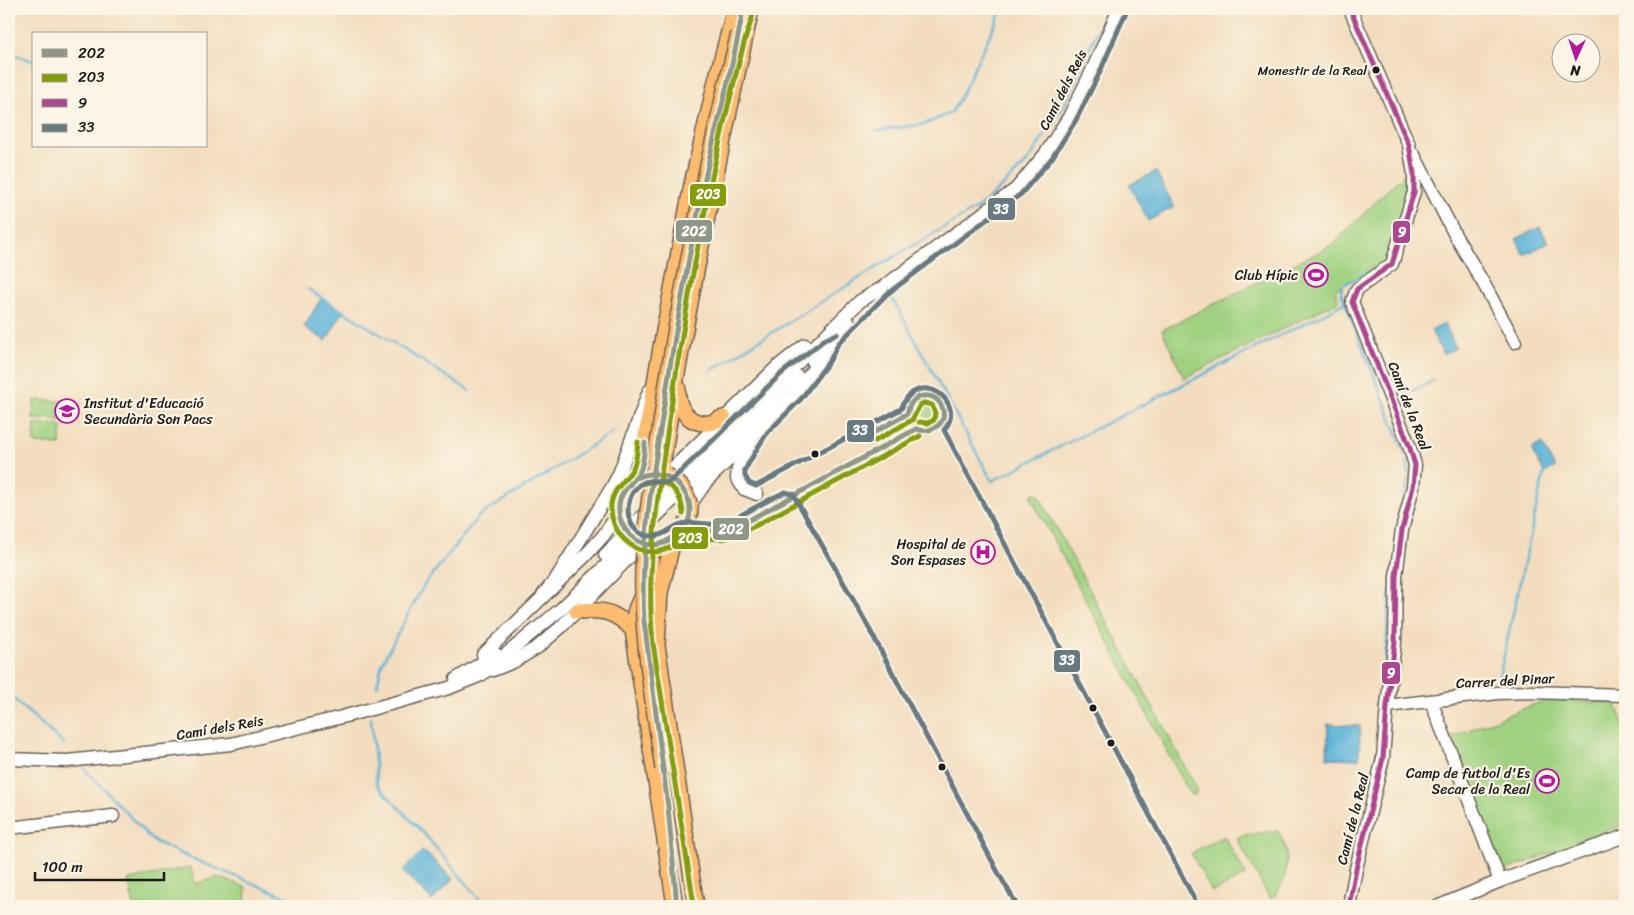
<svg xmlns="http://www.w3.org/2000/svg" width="1634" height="915" viewBox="0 0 1634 915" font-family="Sriracha,sans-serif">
<rect width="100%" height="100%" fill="#fcf5e5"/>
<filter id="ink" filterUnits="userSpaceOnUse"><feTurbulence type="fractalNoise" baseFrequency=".02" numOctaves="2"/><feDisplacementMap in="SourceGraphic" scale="10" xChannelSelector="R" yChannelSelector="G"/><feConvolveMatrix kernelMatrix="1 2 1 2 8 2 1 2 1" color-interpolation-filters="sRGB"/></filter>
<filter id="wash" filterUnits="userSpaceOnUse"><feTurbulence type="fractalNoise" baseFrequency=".0096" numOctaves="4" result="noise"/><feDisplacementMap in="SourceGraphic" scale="20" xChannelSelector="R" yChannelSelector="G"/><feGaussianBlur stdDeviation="1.12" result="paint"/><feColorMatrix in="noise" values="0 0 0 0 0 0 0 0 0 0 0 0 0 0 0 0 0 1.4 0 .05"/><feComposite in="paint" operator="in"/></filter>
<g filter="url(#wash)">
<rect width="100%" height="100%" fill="#f3ddbe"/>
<g fill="#a0d281" stroke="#5e774e">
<path d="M1407,171L1411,177L1412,190L1387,260L1335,290L1339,301L1184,378L1162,330L1332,245Z"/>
<path d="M34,400L63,401L62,420L33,419Z"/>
<circle cx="926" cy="414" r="12"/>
<path d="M35,424L62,426L60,445L34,443Z"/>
<path d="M1035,493L1038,494L1197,789L1195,795L1190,794L1031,498V495Z"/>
<path d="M1546,700L1615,703L1625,728V824L1504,871L1451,737Z"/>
<path d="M1278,831C1281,837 1285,844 1286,850C1289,866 1284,891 1270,899L1237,838L1242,835Z"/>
<path d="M1224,836L1246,875L1212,892L1191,853Z"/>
<path d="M190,867L196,884L218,877L246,887L245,906H134L128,880Z"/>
</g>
<g fill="#5ab2d7" stroke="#3b677a">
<path d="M1156,171L1174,207L1148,221L1129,185Z"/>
<path d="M1540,227L1549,243L1524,255L1516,239Z"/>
<path d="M321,298L343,312L326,341L304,327Z"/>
<path d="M1445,324L1456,348L1443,354L1431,330Z"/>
<path d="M1542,443L1555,468L1544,473L1531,449Z"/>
<path d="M1328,724L1360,726L1359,759L1327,758Z"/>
<path d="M423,850L453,879L432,901L402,871Z"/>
</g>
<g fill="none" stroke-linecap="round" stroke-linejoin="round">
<g stroke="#5ab2d7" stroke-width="2.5">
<path d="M9,53L34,61"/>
<path d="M876,131L925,124L951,113L960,98L1002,9"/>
<path d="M1369,271L1342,286L1341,293L1406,456"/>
<path d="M308,289L470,391"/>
<path d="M891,296L992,481L1345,303"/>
<path d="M712,370L882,264L979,207L1010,179L1028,161L1066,102L1107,9"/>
<path d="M1396,398L1433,381"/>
<path d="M1408,461V473"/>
<path d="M1403,503L1408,479"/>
<path d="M1384,677L1390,590"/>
<path d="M377,686L382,663L424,585L479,516L615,431"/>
<path d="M1497,687L1544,473"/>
<path d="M9,695L64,744"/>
<path d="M371,718L377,785L425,835L486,906"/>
<path d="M84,768L152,840L188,857L309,906"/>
</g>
</g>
</g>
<g filter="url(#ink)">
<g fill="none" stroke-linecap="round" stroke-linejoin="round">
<g stroke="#676055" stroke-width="15">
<g id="minor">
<path d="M1414,155L1455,235L1485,286L1515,342"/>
<path d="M812,360L849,322"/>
<path d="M752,443L738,468L737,478L744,489L757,494"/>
<path d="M666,475L777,367L805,345"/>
<path d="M684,476L860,301L882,288L1016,189L1046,153L1069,117L1092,71L1119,9"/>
<path d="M691,483L797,376"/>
<path d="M690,505L706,482L795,395L824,354"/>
<path d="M633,526L669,488"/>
<path d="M643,529L678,495"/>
<path d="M605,555L620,540"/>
<path d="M543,595L556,579L611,489L619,474L649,391"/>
<path d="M483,655L585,556L603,536L619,513"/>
<path d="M493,670L513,662L538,647L561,627L643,543"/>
<path d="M456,679L496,654"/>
<path d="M1431,701L1500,881"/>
<path d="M1387,706L1498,693L1532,692L1625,695"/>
<path d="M9,759L67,761L231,744L338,718L449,688L481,675L561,609L627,545"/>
<path d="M9,828L113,816"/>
<path d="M1349,906L1356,869L1383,758L1387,706L1395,642L1396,576L1402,530L1413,487L1415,465L1409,445L1352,302L1357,289L1392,264L1414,192V174L1409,145L1350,9"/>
<path d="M1439,906L1500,881L1625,836"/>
</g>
</g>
<g stroke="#676055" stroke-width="18">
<g id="major">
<path d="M678,388C676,407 688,425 709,423C715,423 718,418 724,418"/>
<path d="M661,473C684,317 718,163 751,9"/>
<path d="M619,513V500L624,489L640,472L661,347L692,184L716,81L735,9"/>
<path d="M676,537L671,549L660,593L657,645L696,906"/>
<path d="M643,543C669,548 691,532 690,505"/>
<path d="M649,545C650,552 652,561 651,569C649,592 632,603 633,630L675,906"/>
<path d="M577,611C602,609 615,611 633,630"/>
</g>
</g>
<use href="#minor" stroke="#fff" stroke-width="12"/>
<use href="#major" stroke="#fdbc6f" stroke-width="15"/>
<g stroke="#676055" stroke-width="18" stroke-linecap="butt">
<g id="major-bridge">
<path d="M666,475C681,484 685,489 690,505"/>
<path d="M619,513C623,527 629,538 643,543"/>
<path d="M663,769C655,711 644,653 643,596C641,540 652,485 660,430C679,296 706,164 739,33"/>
</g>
</g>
<use href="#major-bridge" stroke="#fdbc6f" stroke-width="15"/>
<g stroke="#fcf5e5" stroke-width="9">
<g id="bus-1">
<path d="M871,434L907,414C908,410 909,406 911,403C919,393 935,393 941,405C950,422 932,435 916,429"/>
<path d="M645,443C644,453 644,464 639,473C632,484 620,491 619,505C617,528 637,549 660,544C670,542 676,533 684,531C694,528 711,532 723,531C732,530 743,523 751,519L916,429"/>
<path d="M636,478C642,476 649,473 655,474C678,475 696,499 688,522C684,533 674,538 665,543"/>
<path d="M677,906L668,807L644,621C640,553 651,485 662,418C675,332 690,246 709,160C720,110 735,60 743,9"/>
</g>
</g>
<g stroke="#fcf5e5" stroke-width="9">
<g id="bus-2">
<path d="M875,441L912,420L920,405L924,403L932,405L935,413L934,420L928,423L919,422"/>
<path d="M638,442C637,451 637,461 633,468C626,481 613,488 611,504C609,531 633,557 661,551C671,549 677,543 685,539C695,535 715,541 727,538C736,536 746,530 755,526L920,436"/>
<path d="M639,485C664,476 681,487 683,514"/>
<path d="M694,905L653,643C645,566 659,490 670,414C688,291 711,167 743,47C746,35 751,23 754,11"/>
</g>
</g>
<g stroke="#fcf5e5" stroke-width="9">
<path id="bus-3" d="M1349,906L1356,869L1383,758L1387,706L1395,642L1396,576L1402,530L1413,487L1415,465L1409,445L1352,302L1357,289L1392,264L1414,192V174L1409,145L1350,9"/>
</g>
<g stroke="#fcf5e5" stroke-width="9">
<g id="bus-4">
<path d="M1126,12L1099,74L1076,120L1052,158L1021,194L887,294L838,344L830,360L801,399L767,433L754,454L745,470V476L749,483L756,486L901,409C916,366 969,401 944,430L1196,902"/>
<path d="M837,334L824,340L782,373L671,481C661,485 651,477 641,484C620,498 625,538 654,536C666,536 671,526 682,524C695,520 710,527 724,523C729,522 735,517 741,515C756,507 770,499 785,492L793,494L863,617L1000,876L1015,902"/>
</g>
</g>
<use href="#bus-1" stroke="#8f9888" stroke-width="5"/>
<use href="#bus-2" stroke="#849c07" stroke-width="5"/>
<use href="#bus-3" stroke="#ab478f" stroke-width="5"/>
<use href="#bus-4" stroke="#687981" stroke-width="5"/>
</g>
</g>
<defs>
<g id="stadium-ring" transform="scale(1.25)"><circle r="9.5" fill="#fcf5e5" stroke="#b5179e" stroke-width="1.5"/><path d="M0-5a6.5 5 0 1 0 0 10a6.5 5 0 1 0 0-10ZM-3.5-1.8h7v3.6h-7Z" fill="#b5179e"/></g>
<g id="school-ring" transform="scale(1.25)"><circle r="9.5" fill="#fcf5e5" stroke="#b5179e" stroke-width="1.5"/><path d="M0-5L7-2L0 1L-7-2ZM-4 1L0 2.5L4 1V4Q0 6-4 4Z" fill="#b5179e"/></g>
<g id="hospital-ring" transform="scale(1.25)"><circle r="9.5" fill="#fcf5e5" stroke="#b5179e" stroke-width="1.5"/><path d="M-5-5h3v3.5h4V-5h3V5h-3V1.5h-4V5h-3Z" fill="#b5179e"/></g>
</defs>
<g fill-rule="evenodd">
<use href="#stadium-ring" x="1316" y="275"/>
<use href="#school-ring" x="67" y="411"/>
<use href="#hospital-ring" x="983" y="552"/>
<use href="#stadium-ring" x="1547" y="781"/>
</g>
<g fill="#1c1c1c" stroke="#fcf5e5" stroke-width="2">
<circle cx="1376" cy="70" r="4.5"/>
<circle cx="815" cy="454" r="4.5"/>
<circle cx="1093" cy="708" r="4.5"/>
<circle cx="1111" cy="743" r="4.5"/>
<circle cx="942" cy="767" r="4.5"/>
</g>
<g text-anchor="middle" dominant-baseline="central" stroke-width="4.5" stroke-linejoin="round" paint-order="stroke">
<g font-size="13" fill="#1c1c1c" stroke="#fcf5e5" text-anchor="end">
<text x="1367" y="70">Monestir de la Real</text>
</g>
<g font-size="14" fill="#1c1c1c" stroke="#fcf5e5">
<text transform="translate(1063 90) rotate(-63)">Camí dels Reis</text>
<text transform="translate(1409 406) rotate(69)">Camí de la Real</text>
<text transform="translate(1505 681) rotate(-3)">Carrer del Pinar</text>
<text transform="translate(220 728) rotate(-10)">Camí dels Reis</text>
<text transform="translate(1353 819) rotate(-76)">Camí de la Real</text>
</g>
<g font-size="14" fill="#1c1c1c" stroke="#fcf5e5" text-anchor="end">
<text x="1298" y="275">Club Hípic</text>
<text x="84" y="403" text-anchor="start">Institut d'Educació<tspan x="84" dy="16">Secundària Son Pacs</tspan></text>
<text x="966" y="544">Hospital de<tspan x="966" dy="16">Son Espases</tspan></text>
<text x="1530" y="773">Camp de futbol d'Es<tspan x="1530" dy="16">Secar de la Real</tspan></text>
</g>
</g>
<g stroke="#fcf5e5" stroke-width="2">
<rect x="689" y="183" width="38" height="24" rx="5" fill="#849c07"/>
<rect x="987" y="197" width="29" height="24" rx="5" fill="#687981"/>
<rect x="675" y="219" width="38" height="24" rx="5" fill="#8f9888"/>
<rect x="1392" y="220" width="19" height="24" rx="5" fill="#ab478f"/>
<rect x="846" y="419" width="29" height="24" rx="5" fill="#687981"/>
<rect x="712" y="517" width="38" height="24" rx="5" fill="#8f9888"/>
<rect x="671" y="526" width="38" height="24" rx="5" fill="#849c07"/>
<rect x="1053" y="649" width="28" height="24" rx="5" fill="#687981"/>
<rect x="1381" y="661" width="20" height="24" rx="5" fill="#ab478f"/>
</g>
<g font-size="14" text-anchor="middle" font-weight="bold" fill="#fff">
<text x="708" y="199">203</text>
<text x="1001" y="214">33</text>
<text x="694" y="236">202</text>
<text x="1402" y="237">9</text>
<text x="860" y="435">33</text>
<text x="731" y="534">202</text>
<text x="690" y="543">203</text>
<text x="1067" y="665">33</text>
<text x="1391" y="678">9</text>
</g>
<rect width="1634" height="915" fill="none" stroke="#fcf5e5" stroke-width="30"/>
<rect x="32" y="32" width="175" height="115" fill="#fcf5e5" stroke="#a29e95"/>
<rect x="42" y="49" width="25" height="8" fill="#8f9888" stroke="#a29e95"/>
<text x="78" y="58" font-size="15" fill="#1c1c1c">202</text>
<rect x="42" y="74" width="25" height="8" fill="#849c07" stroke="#a29e95"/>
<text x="78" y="82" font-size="15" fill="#1c1c1c">203</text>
<rect x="42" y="99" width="25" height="8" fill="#ab478f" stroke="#a29e95"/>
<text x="78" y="108" font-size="15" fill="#1c1c1c">9</text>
<rect x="42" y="124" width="25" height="8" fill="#687981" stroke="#a29e95"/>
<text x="78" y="132" font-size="15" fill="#1c1c1c">33</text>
<g transform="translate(1576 58) rotate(183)"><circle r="24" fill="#fcf5e5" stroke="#a29e95"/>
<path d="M0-4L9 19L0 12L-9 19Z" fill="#b5179e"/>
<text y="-8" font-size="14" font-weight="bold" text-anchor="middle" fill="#1c1c1c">N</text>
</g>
<path d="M35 872v8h129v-8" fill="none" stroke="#1c1c1c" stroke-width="2.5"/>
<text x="42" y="872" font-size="15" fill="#1c1c1c" stroke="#fcf5e5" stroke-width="4" paint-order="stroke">100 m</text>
</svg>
